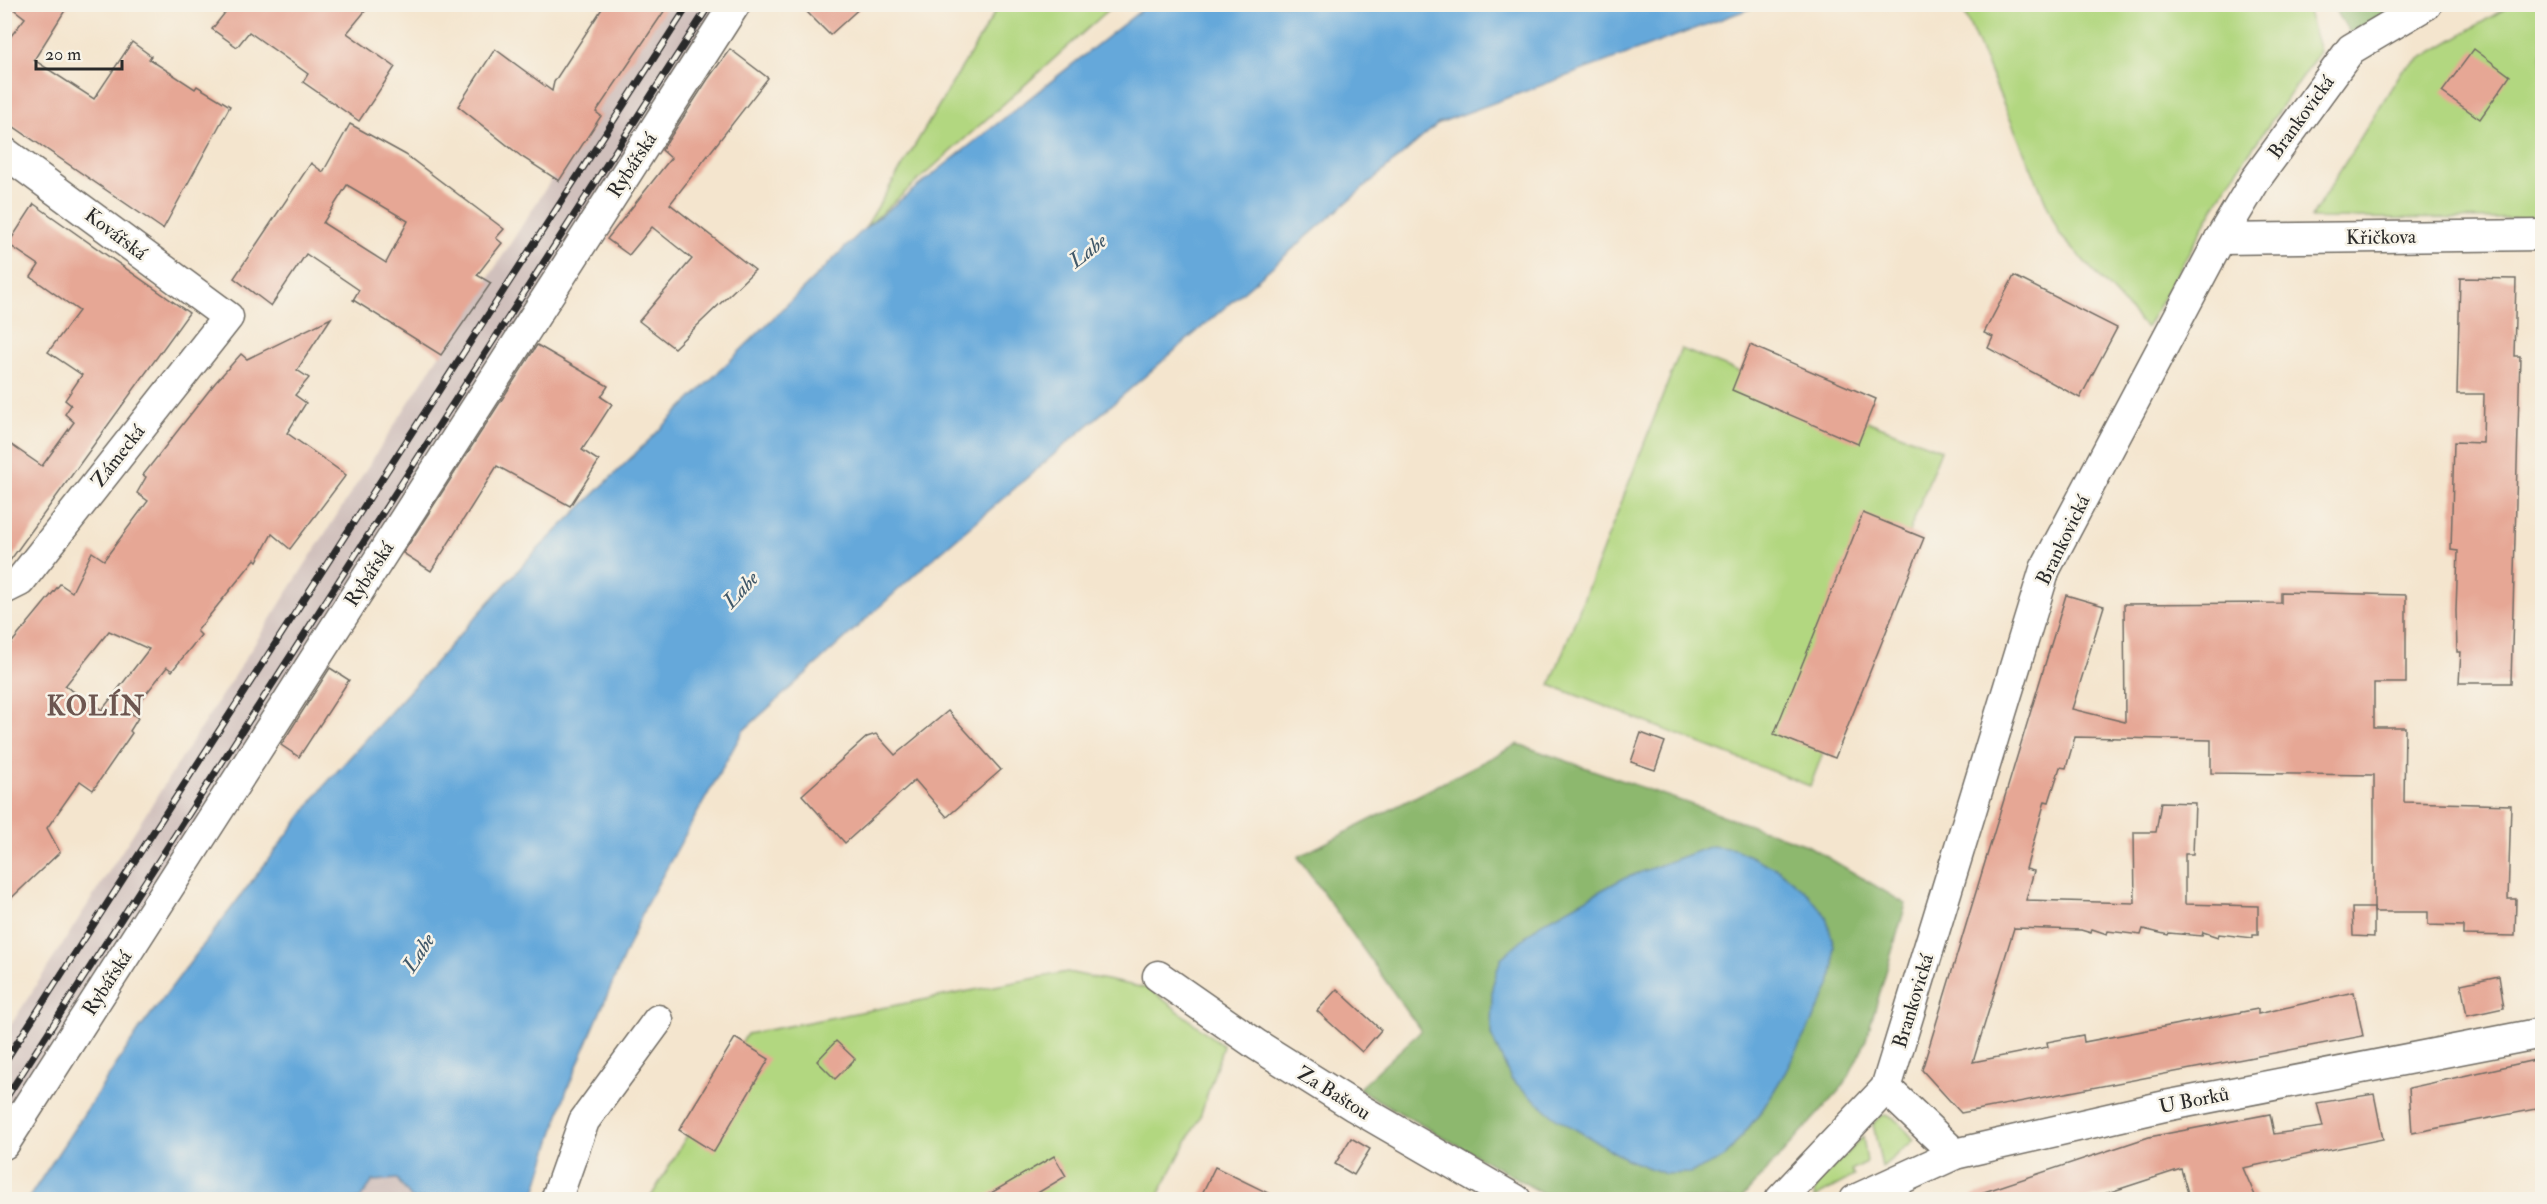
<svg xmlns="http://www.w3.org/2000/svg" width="2547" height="1204" viewBox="0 0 2547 1204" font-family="'IM FELL Double Pica',serif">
<rect width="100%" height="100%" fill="#f7f3e8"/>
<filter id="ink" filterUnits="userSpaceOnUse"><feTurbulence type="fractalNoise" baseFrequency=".0167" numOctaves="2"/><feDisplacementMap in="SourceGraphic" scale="12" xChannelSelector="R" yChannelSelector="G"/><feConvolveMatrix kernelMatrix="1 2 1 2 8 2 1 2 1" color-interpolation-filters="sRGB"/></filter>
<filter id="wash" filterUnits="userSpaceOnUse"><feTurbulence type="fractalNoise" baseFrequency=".008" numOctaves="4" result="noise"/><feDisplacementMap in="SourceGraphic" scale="24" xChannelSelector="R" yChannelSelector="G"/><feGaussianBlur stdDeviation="1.35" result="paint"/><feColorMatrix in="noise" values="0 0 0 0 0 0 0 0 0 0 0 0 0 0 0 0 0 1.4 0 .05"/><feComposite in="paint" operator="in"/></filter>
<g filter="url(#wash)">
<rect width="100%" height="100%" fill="#f4e5ce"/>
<g fill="#d0c0bc">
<path d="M663,5H738L5,1123V1034Z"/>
<path d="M397,1179L412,1200H360L373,1181Z"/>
</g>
<g fill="#b2d780" stroke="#6e8156" stroke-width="1.5">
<path d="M1000,4L1114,5L865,228L985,29Z"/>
<path d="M1961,5H2306L2320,51L2227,185L2146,328L2060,235Z"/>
<path d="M2511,5H2542V219L2311,218L2403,69Z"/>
<path d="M1681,349L1941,450L1810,786L1550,685Z"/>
<path d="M1067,972L1150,989L1223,1046L1200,1117L1156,1199L649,1200L747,1034Z"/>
<path d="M1887,1115L1900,1123L1914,1140L1882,1167L1873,1124L1880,1116Z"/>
<path d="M1863,1136L1867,1162L1851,1170L1854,1176L1814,1198L1815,1186Z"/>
</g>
<g fill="#8db86e" stroke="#5c724c" stroke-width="1.5" fill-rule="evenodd">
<path d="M2333,5H2402L2349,33Z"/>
<path d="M1518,744L1807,845L1906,904L1865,1043L1844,1085L1741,1199H1553L1358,1089L1421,1031L1298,857ZM1825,916L1834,946V964L1785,1073L1761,1112L1724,1158Z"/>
</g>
<g fill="#65a8da" stroke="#486a82" stroke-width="1.5">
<path d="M1149,4L1760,5L1439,123L921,569L743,731L645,907L566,1092L533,1199H412L397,1179L373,1181L360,1199H28L139,1030L324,786L529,558L865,228Z"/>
<path d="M1711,846L1735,849L1779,870L1808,894L1826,916L1834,946V964L1830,986L1785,1073L1761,1112L1724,1158L1690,1173L1665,1174L1626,1159L1556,1118L1511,1079L1491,1035L1492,987L1501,958L1540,924L1620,880Z"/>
</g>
<g id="blocks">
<g fill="#e6a795" fill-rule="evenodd">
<path d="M7,4H69L34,60L94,99L132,42L151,56L149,59L195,89L197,86L230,106L163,229L4,120V45L25,18Z"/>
<path d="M232,4H371L347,33L395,67L359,121L303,82L308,74L249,32L237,47L212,29Z"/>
<path d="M605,4H669L596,112L601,116L559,181L522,157L458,106L495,49L552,91L554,82Z"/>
<path d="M799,4H864L830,35Z"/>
<path d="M730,49L768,78L670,204L755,270L674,348L639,321L692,259L652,227L629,255L607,239L671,158L662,150L708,79Z"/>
<path d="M2474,49L2510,76L2480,119L2442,92Z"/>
<path d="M350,124L406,155L504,229L496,238L502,243L477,275L491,283L441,355L353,300L359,290L306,254L271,306L234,278L311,163L323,172ZM347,185L408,221L386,263L323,223Z"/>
<path d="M34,204L189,313L4,569V440L42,466L74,422L65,414L71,405L65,400L82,375L48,352L79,311L31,277L39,265L8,244Z"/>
<path d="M2014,276L2117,328L2080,398L1988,348L1993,337L1984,333Z"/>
<path d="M2460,278L2516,279L2514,356H2520L2511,683H2459L2461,652H2457L2456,611L2458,551L2451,550L2454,442L2483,443L2484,394H2457Z"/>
<path d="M331,318L297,370L309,378L295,395L306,403L287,433L346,475L290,549L272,534L257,561L255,559L197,631L201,635L172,671L167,667L131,713L138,718L130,731L132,733L93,790L80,781L47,828L60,852L4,905V652L60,584L72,592L92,552L104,560L148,501L137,493L146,477L143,475L215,383L241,354L247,359ZM109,631L149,649L102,710L65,686Z"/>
<path d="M537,345L608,386L601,397L612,404L582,450L599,461L570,506L497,466L431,571L403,553Z"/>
<path d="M1750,345L1876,399L1858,444L1732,390Z"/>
<path d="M1863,513L1924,538L1835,758L1774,734Z"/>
<path d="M2281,592L2406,595V683H2374V727H2405L2404,802L2511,805L2508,899H2516L2515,936L2463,935V926L2428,925V912H2374V775L2211,773V740L2075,737L2066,768L2060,767L2049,802L2045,801L2026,869L2034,871L2026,900L2135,903L2134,832H2156L2161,802L2195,803L2193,854H2185V904L2258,906V935H2253V938L2219,934L2218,937L2203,932L2202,936L2169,933L2168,935L2143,929L2141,935L2108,931L2107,934L2092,929L2091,933L2081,930L2014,928L1973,1062L2048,1047L2047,1042L2083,1035L2084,1042L2258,1009V1014L2354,992L2363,1036L1961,1113L1922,1070L2066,595L2104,606L2072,709L2125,722L2124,604L2281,603Z"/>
<path d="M330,668L349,680L299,757L281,745Z"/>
<path d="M948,711L1001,770L947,817L915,780L845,843L802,795L867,737L876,734L895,755Z"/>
<path d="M1641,733L1665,742L1655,770L1631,762Z"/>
<path d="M2352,908H2374V937L2353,936Z"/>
<path d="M2499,976L2504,1008L2467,1016L2461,984Z"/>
<path d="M1337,989L1381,1030L1362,1052L1317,1011Z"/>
<path d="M735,1038L769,1059L714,1152L679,1130Z"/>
<path d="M836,1041L855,1059L835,1079L817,1061Z"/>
<path d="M2535,1060L2536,1064L2542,1063V1108L2412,1133L2409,1088Z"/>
<path d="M2374,1094L2383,1139L2243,1168L2257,1200H2190L2181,1169L2086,1200H1973L1972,1196L2149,1137L2270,1114L2274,1134L2323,1127L2317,1103Z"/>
<path d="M1351,1138L1370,1149L1354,1175L1335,1164Z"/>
<path d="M1054,1156L1066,1176L1026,1200H979Z"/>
<path d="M1215,1167L1282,1200H1199Z"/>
</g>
</g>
</g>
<g filter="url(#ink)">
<use href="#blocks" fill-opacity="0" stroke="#716c64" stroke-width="1.5"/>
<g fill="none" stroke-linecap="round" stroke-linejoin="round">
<g stroke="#716c64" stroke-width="33">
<g id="minor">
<path d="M4,152L228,317L20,581L4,589"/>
<path d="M2220,239L2542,235"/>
<path d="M1158,976L1257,1045L1354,1106L1516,1200"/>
<path d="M1886,1088L1955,1154"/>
<path d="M4,1144L735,4"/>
<path d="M556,1200L584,1121L658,1020"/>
<path d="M1780,1200L1886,1088L2045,569L2220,239L2256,179L2351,49L2427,4"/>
<path d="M1855,1200L1955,1154L2165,1106L2542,1033"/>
</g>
</g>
<use href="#minor" stroke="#fff" stroke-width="30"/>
<g stroke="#2b2b2b" stroke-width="7">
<g id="rail">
<path d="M4,1063L689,4"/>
<path d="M4,1101L710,4"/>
</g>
</g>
<use href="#rail" stroke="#f7f3e8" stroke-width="4.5" stroke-dasharray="14" stroke-linecap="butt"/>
</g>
</g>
<g text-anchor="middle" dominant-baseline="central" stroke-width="5" stroke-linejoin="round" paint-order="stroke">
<g font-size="20" fill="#2b2b2b" stroke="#f7f3e8">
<text transform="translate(2301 117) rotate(-54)">Brankovická</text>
<text transform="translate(632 165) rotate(-57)">Rybářská</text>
<text transform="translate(116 234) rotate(37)">Kovářská</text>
<text transform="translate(2381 237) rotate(-1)">Křičkova</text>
<text transform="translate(118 456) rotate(-52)">Zámecká</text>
<text transform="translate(2063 540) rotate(-64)">Brankovická</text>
<text transform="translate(369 574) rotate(-57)">Rybářská</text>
<text transform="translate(107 983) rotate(-57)">Rybářská</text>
<text transform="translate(1913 1001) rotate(-73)">Brankovická</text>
<text transform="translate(1334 1093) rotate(32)">Za Baštou</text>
<text transform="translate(2194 1100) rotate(-11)">U Borků</text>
</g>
<g font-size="21" font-style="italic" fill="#3f5768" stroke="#f7f3e8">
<text transform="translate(1088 251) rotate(-38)">Labe</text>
<text transform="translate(741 590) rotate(-47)">Labe</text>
<text transform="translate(419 953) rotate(-57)">Labe</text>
</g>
<g font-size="26" font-weight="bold" letter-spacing="1.5" fill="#6c5650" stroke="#f7f3e8">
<text x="96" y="707">KOLÍN</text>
</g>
</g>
<rect width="2547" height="1204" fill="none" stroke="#f7f3e8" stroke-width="24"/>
<path d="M36 60v9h86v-9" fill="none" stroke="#2b2b2b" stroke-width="3"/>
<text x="45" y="60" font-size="18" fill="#2b2b2b" stroke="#f7f3e8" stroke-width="4.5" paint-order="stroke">20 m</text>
</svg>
